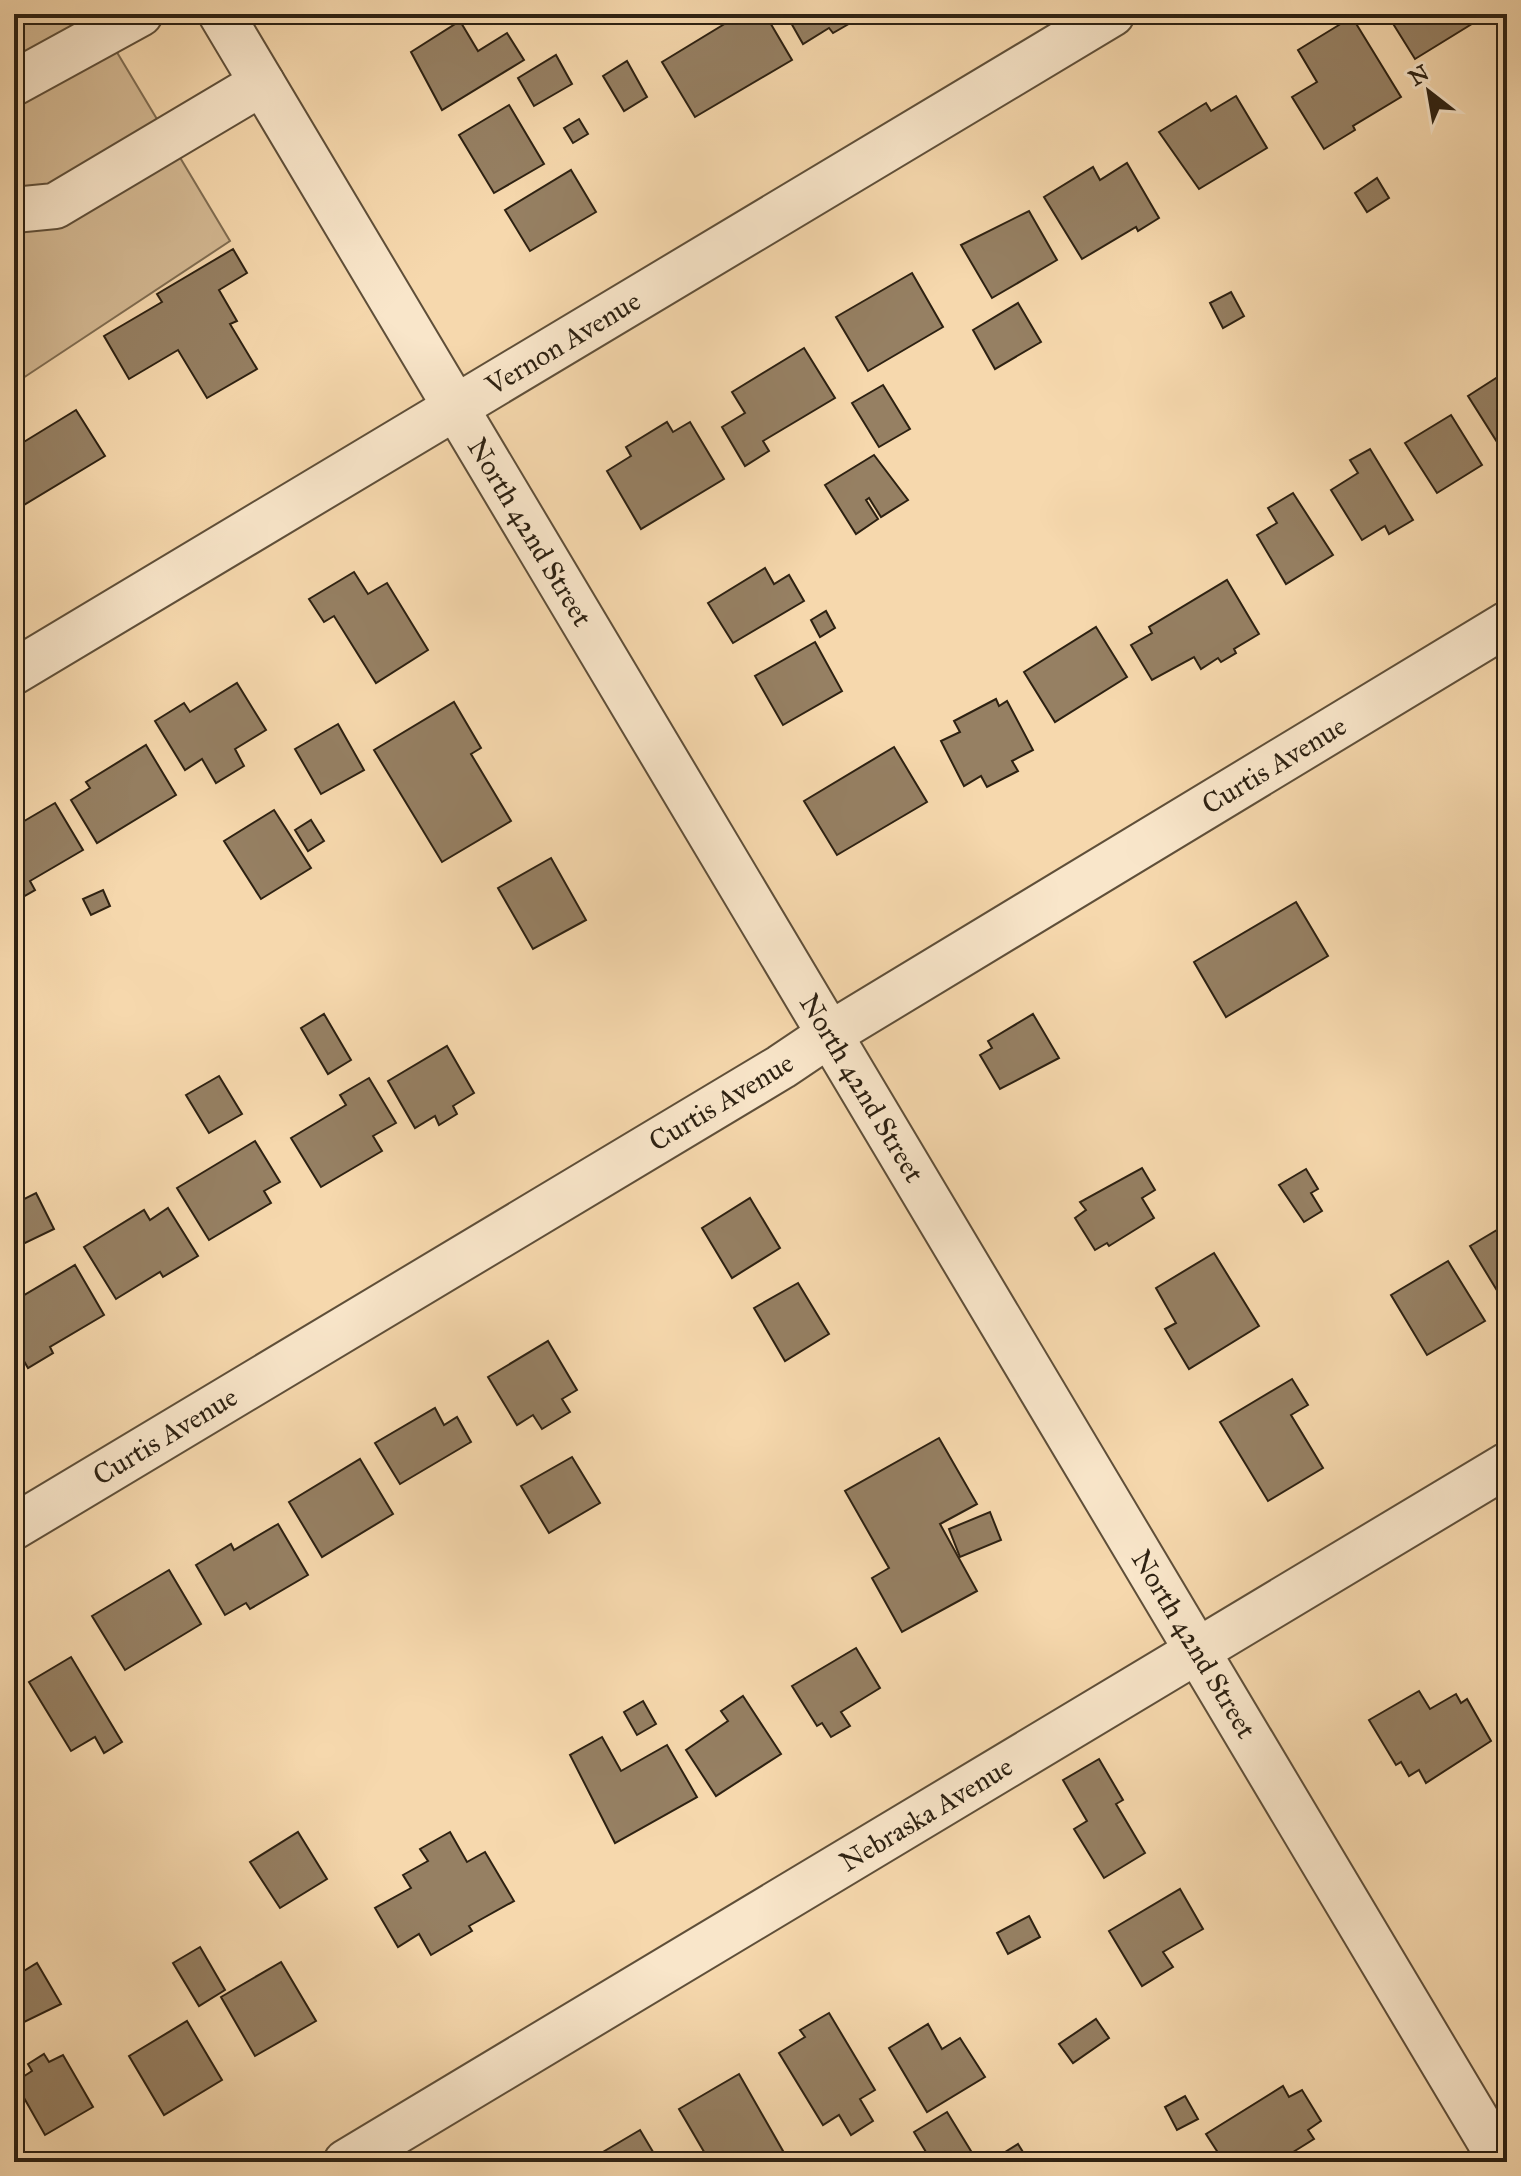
<svg xmlns="http://www.w3.org/2000/svg" width="1521" height="2176" viewBox="0 0 1521 2176" font-family="'IM FELL Great Primer',serif">
<rect width="100%" height="100%" fill="#f6d8ad"/>
<filter id="stains"><feTurbulence type="fractalNoise" baseFrequency=".0025" numOctaves="4"/><feColorMatrix values="0 0 0 0 .2 0 0 0 0 .09 0 0 0 0 .02 0 0 0 .5 -.17"/></filter>
<radialGradient id="worn" r=".72"><stop offset=".6" stop-color="#630" stop-opacity="0"/><stop offset="1" stop-color="#630" stop-opacity=".3"/></radialGradient>
<path fill="#d4b993" stroke="#806d52" stroke-width="2" d="M14,14H94L230,241L14,384Z"/>
<g fill="#968063" stroke="#2d2112" stroke-width="2">
<path d="M741,14H765L792,60L695,117L662,62Z"/>
<path d="M786,14H866L833,33L829,28L803,44Z"/>
<path d="M1387,14H1488L1415,59Z"/>
<path d="M1352,17L1401,97L1353,126L1355,130L1324,149L1292,97L1317,82L1298,50Z"/>
<path d="M460,21L478,51L507,33L524,60L442,110L411,52Z"/>
<path d="M556,55L572,84L534,106L518,78Z"/>
<path d="M627,61L647,97L624,111L603,76Z"/>
<path d="M1236,96L1267,148L1199,189L1159,132L1206,103L1211,111Z"/>
<path d="M509,105L544,164L494,193L459,135Z"/>
<path d="M579,119L588,134L573,143L564,128Z"/>
<path d="M1127,163L1159,218L1138,231L1136,227L1082,259L1044,197L1093,167L1100,180Z"/>
<path d="M571,170L596,212L530,251L505,210Z"/>
<path d="M1377,178L1389,198L1367,212L1355,193Z"/>
<path d="M1029,211L1057,260L992,298L961,245Z"/>
<path d="M233,249L247,273L219,290L237,321L230,324L257,369L207,398L178,350L129,379L104,336L162,302L157,294Z"/>
<path d="M912,273L943,327L868,371L836,317Z"/>
<path d="M1231,292L1244,316L1223,328L1210,303Z"/>
<path d="M1018,303L1041,342L995,369L973,330Z"/>
<path d="M804,348L835,398L763,441L769,451L745,466L722,427L745,413L732,392Z"/>
<path d="M1507,371V451L1504,453L1468,396Z"/>
<path d="M883,385L910,429L879,447L852,403Z"/>
<path d="M76,410L105,456L14,511V448Z"/>
<path d="M1451,415L1482,465L1437,493L1405,443Z"/>
<path d="M667,422L673,432L690,422L724,479L641,529L607,471L631,456L626,447Z"/>
<path d="M1370,449L1413,520L1389,534L1385,526L1362,540L1331,490L1358,473L1350,460Z"/>
<path d="M874,455L908,500L881,517L869,498L866,500L878,519L856,534L825,485Z"/>
<path d="M1293,493L1333,555L1286,584L1257,535L1277,523L1268,508Z"/>
<path d="M765,568L774,584L789,575L804,601L733,643L708,603Z"/>
<path d="M354,572L368,594L387,583L428,650L376,683L334,616L324,622L309,599Z"/>
<path d="M1227,580L1259,634L1234,649L1236,653L1221,662L1218,658L1201,669L1194,657L1152,680L1131,645L1152,633L1149,627Z"/>
<path d="M826,611L835,628L820,637L811,620Z"/>
<path d="M1096,627L1127,677L1055,722L1024,672Z"/>
<path d="M815,642L842,691L783,725L755,676Z"/>
<path d="M237,683L266,730L235,749L244,766L216,783L202,759L185,770L155,721L184,703L190,712Z"/>
<path d="M996,699L999,706L1007,701L1033,750L1012,761L1018,771L987,787L981,776L964,786L941,741L960,732L954,721Z"/>
<path d="M454,702L481,748L471,754L511,821L442,862L374,750Z"/>
<path d="M338,724L364,770L321,794L295,749Z"/>
<path d="M146,745L176,795L97,843L71,800L90,788L86,782Z"/>
<path d="M894,747L927,802L837,855L804,801Z"/>
<path d="M55,803L83,850L30,881L35,890L14,902V827Z"/>
<path d="M274,810L311,868L261,899L224,841Z"/>
<path d="M311,820L324,841L308,851L295,830Z"/>
<path d="M551,858L586,920L533,949L498,888Z"/>
<path d="M103,890L110,906L91,915L83,899Z"/>
<path d="M1296,902L1328,956L1226,1017L1194,962Z"/>
<path d="M324,1014L351,1060L328,1074L301,1028Z"/>
<path d="M1033,1014L1059,1058L1000,1089L980,1055L992,1048L988,1041Z"/>
<path d="M447,1046L474,1093L453,1106L457,1114L439,1125L435,1116L415,1128L388,1081Z"/>
<path d="M219,1076L242,1114L209,1133L186,1095Z"/>
<path d="M369,1078L396,1123L373,1136L382,1151L321,1187L291,1138L346,1105L340,1095Z"/>
<path d="M255,1141L280,1182L264,1191L271,1203L209,1240L177,1188Z"/>
<path d="M1142,1168L1155,1190L1142,1198L1154,1218L1109,1246L1107,1243L1095,1250L1075,1218L1086,1210L1080,1202Z"/>
<path d="M1306,1169L1318,1189L1311,1193L1322,1211L1304,1222L1279,1185Z"/>
<path d="M36,1193L54,1229L23,1244L14,1225V1204Z"/>
<path d="M750,1198L780,1248L732,1278L702,1228Z"/>
<path d="M168,1208L198,1256L163,1277L160,1272L116,1299L84,1247L144,1210L150,1220Z"/>
<path d="M1507,1224V1307L1470,1246Z"/>
<path d="M1214,1253L1259,1326L1189,1369L1165,1329L1176,1323L1156,1288Z"/>
<path d="M1448,1261L1485,1321L1427,1355L1391,1295Z"/>
<path d="M75,1265L104,1315L50,1347L53,1353L28,1368L14,1344V1312L20,1308L16,1300Z"/>
<path d="M798,1283L829,1334L785,1361L754,1308Z"/>
<path d="M548,1341L577,1390L562,1399L570,1412L542,1429L533,1415L517,1425L488,1377Z"/>
<path d="M1292,1379L1308,1405L1291,1415L1323,1468L1268,1501L1220,1422Z"/>
<path d="M435,1408L444,1425L457,1417L471,1442L400,1484L375,1443Z"/>
<path d="M939,1438L977,1504L940,1524L977,1591L902,1632L872,1578L889,1568L845,1491Z"/>
<path d="M572,1457L600,1503L549,1533L521,1486Z"/>
<path d="M360,1459L393,1514L322,1557L289,1502Z"/>
<path d="M990,1512L1001,1540L960,1557L949,1529Z"/>
<path d="M278,1524L308,1575L250,1609L246,1603L225,1615L196,1565L231,1544L234,1550Z"/>
<path d="M169,1570L201,1624L125,1670L92,1616Z"/>
<path d="M856,1648L880,1688L841,1712L850,1726L831,1737L822,1723L817,1726L792,1686Z"/>
<path d="M71,1657L122,1742L104,1753L95,1737L71,1751L29,1682Z"/>
<path d="M1419,1691L1430,1709L1456,1694L1461,1703L1467,1699L1491,1741L1426,1783L1419,1770L1409,1776L1401,1762L1396,1765L1369,1720Z"/>
<path d="M743,1696L781,1754L716,1796L686,1750L728,1721L721,1711Z"/>
<path d="M643,1701L656,1724L637,1735L624,1712Z"/>
<path d="M602,1737L621,1771L667,1745L697,1797L615,1843L570,1755Z"/>
<path d="M1099,1759L1123,1800L1116,1804L1145,1853L1104,1878L1074,1829L1087,1821L1063,1780Z"/>
<path d="M298,1832L327,1879L280,1908L250,1862Z"/>
<path d="M450,1832L467,1862L485,1852L514,1901L469,1926L472,1931L431,1955L419,1934L398,1947L375,1908L411,1888L403,1875L428,1861L420,1849Z"/>
<path d="M1180,1889L1203,1929L1163,1952L1173,1967L1142,1986L1109,1931Z"/>
<path d="M1029,1916L1040,1937L1008,1954L997,1933Z"/>
<path d="M200,1947L225,1990L199,2006L173,1963Z"/>
<path d="M281,1962L316,2021L255,2056L221,1997Z"/>
<path d="M37,1963L61,2004L14,2027V1977Z"/>
<path d="M829,2013L875,2090L860,2099L873,2121L851,2135L839,2115L823,2125L779,2053L805,2037L800,2030Z"/>
<path d="M1096,2019L1109,2038L1073,2063L1059,2044Z"/>
<path d="M187,2021L222,2080L164,2115L129,2056Z"/>
<path d="M928,2024L942,2049L960,2038L985,2077L927,2112L889,2048Z"/>
<path d="M44,2054L49,2062L63,2055L93,2107L45,2135L15,2082L32,2071L28,2064Z"/>
<path d="M739,2074L783,2151L764,2162H710L679,2109Z"/>
<path d="M1283,2086L1289,2097L1302,2090L1321,2121L1308,2130L1314,2139L1277,2162H1224L1206,2134Z"/>
<path d="M1185,2096L1198,2119L1177,2130L1165,2107Z"/>
<path d="M947,2112L974,2156L964,2162H932L914,2132Z"/>
<path d="M640,2130L659,2162H586Z"/>
<path d="M1018,2144L1026,2157L1010,2162L1005,2152Z"/>
</g>
<g fill="none" stroke-linecap="round" stroke-linejoin="round">
<g stroke="#5f4f39" stroke-width="48">
<g id="minor">
<path d="M221,14L1502,2162"/>
<path d="M14,83L140,14"/>
<path d="M14,210L55,206L262,83"/>
<path d="M14,672L1112,14"/>
<path d="M14,1527L781,1067L830,1034L1507,624"/>
<path d="M346,2162L1507,1465"/>
</g>
</g>
<use href="#minor" stroke="#f9e6ca" stroke-width="44"/>
</g>
<g text-anchor="middle" dominant-baseline="central" stroke-width="7" stroke-linejoin="round" paint-order="stroke">
<g font-size="28" fill="#2d2112" stroke="#f9e6ca">
<text transform="translate(563 343) rotate(-31)">Vernon Avenue</text>
<text transform="translate(530 532) rotate(59)">North 42nd Street</text>
<text transform="translate(1274 765) rotate(-31)">Curtis Avenue</text>
<text transform="translate(862 1088) rotate(59)">North 42nd Street</text>
<text transform="translate(721 1102) rotate(-31)">Curtis Avenue</text>
<text transform="translate(165 1436) rotate(-31)">Curtis Avenue</text>
<text transform="translate(1194 1644) rotate(59)">North 42nd Street</text>
<text transform="translate(926 1814) rotate(-31)">Nebraska Avenue</text>
</g>
</g>
<rect width="1521" height="2176" fill="none" stroke="#f6d8ad" stroke-width="48"/>
<rect x="16" y="16" width="1489" height="2144" fill="none" stroke="#2d2112" stroke-width="4"/>
<rect x="24" y="24" width="1473" height="2128" fill="none" stroke="#2d2112" stroke-width="2"/>
<g transform="translate(1429 92) rotate(329)" stroke="#f9e6ca" stroke-width="6" paint-order="stroke">
<path d="M0-6L14 30L0 20L-14 30Z" fill="#2d2112"/>
<text y="-12" font-size="22" font-weight="bold" text-anchor="middle" fill="#2d2112">N</text>
</g>
<rect width="100%" height="100%" filter="url(#stains)"/>
<rect width="100%" height="100%" fill="url(#worn)"/>
</svg>
